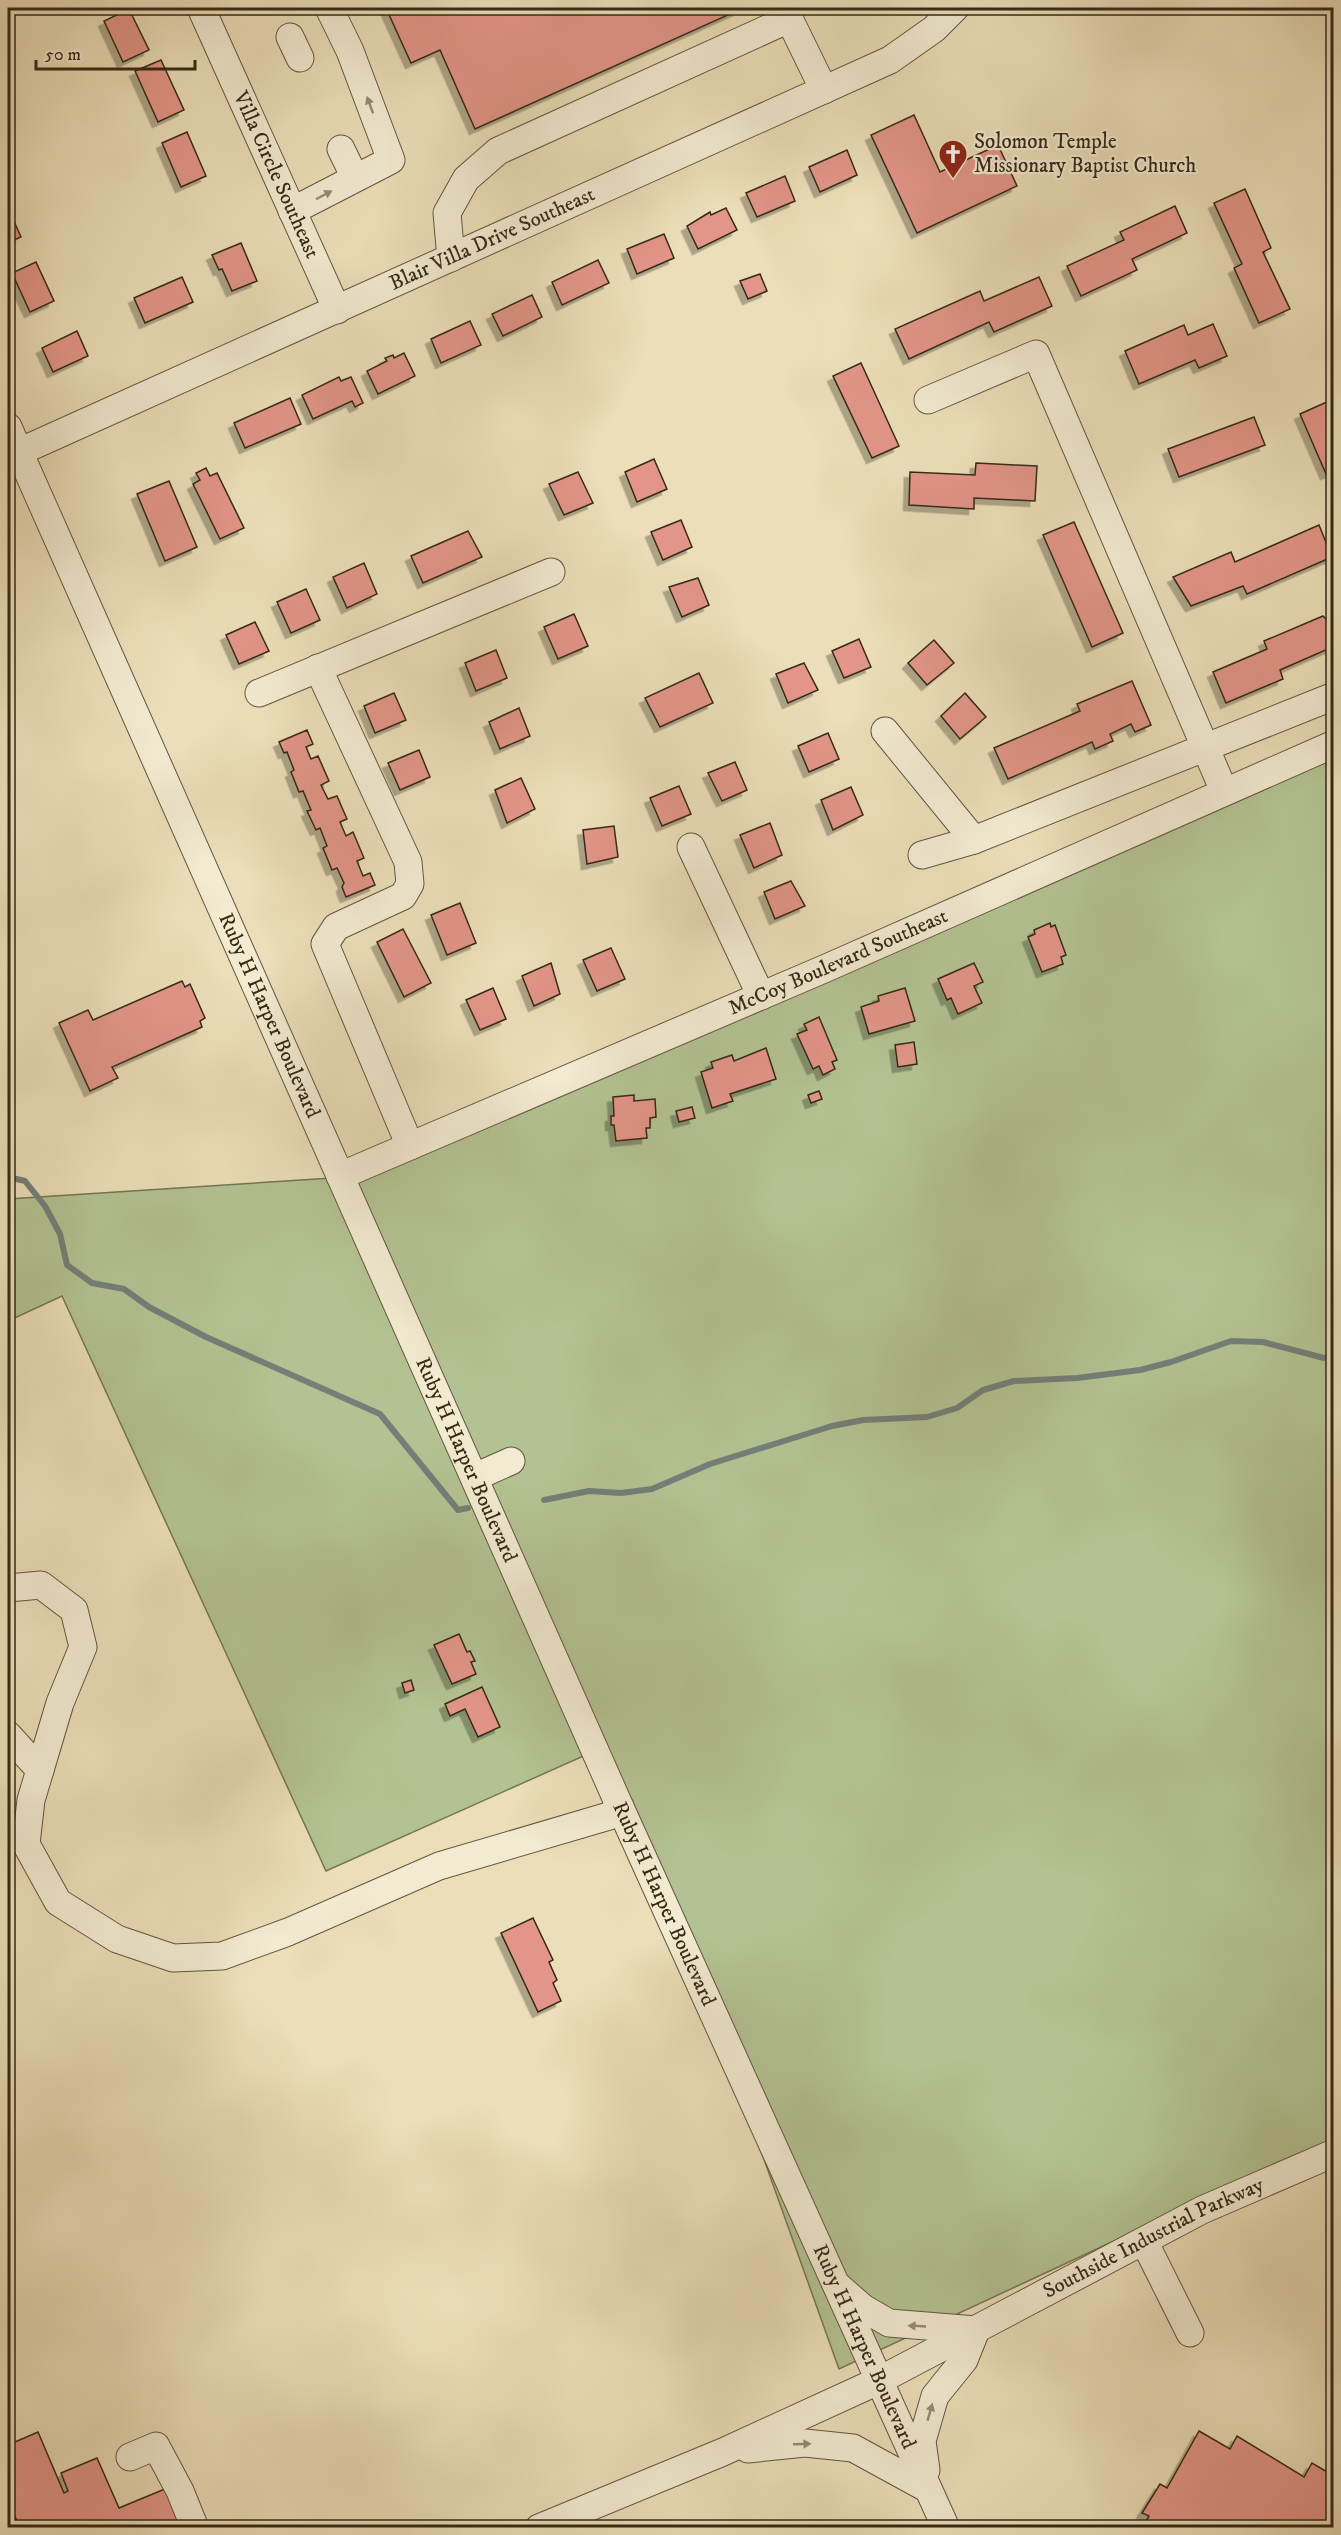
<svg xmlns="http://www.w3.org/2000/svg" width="1341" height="2535" viewBox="0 0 1341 2535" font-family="'IM FELL DW Pica',serif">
<defs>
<filter id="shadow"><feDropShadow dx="-5.5" dy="5.5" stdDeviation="0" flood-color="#0004"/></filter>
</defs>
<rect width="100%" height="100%" fill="#ebdeb8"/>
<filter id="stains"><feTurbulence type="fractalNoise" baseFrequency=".00333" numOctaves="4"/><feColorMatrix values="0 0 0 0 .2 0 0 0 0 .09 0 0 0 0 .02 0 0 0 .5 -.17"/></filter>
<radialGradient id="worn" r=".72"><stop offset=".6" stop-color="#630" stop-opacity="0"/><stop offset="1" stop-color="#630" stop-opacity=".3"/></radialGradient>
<path fill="#b3c292" stroke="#747654" stroke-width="1.5" d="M1333,752V2139L839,2369L703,1989L599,1749L326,1871L62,1296L8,1321V1199L332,1178Z"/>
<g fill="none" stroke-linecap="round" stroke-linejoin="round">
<g stroke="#737f78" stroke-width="6">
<path d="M8,1177L25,1181L45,1206L60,1234L67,1265L92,1283L124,1289L149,1307L206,1337L380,1414L458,1510L468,1508"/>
<path d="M544,1500L589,1491L621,1493L652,1489L710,1464L832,1426L863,1420L927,1417L957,1408L983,1390L1014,1381L1077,1378L1140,1370L1171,1362L1231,1341L1263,1342L1324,1358L1334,1355"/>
</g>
</g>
<g fill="#e29588" stroke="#352917" stroke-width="1.5" filter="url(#shadow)">
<path d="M386,8H738L739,10L475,129L440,50L411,63Z"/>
<path d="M129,9L149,50L123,62L104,21Z"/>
<path d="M161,60L184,110L158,122L135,71Z"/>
<path d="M914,115L940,172L998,145L1017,186L917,233L871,135Z"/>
<path d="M187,132L206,176L181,187L162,143Z"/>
<path d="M847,150L857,175L820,192L809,167Z"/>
<path d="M785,176L795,201L757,217L746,193Z"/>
<path d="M1245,189L1271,248L1263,252L1290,309L1259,323L1234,268L1242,264L1214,203Z"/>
<path d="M1175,206L1187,233L1132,259L1137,270L1081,296L1067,266L1124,240L1120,232Z"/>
<path d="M8,208L21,237L8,243Z"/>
<path d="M726,208L737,230L698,249L687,226L710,212L711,215Z"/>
<path d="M664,234L674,258L637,274L627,249Z"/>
<path d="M241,243L257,281L232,291L222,269L219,270L212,255Z"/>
<path d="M598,260L609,283L562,305L552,282Z"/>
<path d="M36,262L54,301L30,312L12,273Z"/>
<path d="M760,274L767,291L748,299L740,281Z"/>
<path d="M182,277L193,302L145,323L134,298Z"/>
<path d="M1039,277L1052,306L994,332L989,322L909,359L895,329L980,291L984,301Z"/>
<path d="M532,295L542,317L503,336L492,314Z"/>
<path d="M470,321L481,345L441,363L431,339Z"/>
<path d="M1213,324L1227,356L1199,368L1195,360L1139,384L1125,351L1184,325L1188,335Z"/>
<path d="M77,331L88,356L53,372L42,348Z"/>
<path d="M404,353L415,376L378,394L367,371L387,361L385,358L393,355L394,358Z"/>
<path d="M861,363L899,446L872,458L833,376Z"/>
<path d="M339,377L341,381L351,377L363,403L355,407L352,401L313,419L302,395Z"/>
<path d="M290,398L301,424L245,448L234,423Z"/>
<path d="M1329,401L1334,411V471L1326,474L1300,414Z"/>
<path d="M1254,417L1265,445L1179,477L1168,449Z"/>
<path d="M654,459L667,489L637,502L625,472Z"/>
<path d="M976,463L1037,466L1035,501L974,498V509L909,505L910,472L975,475Z"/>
<path d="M206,468L210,476L217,473L244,528L220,539L193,484L200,480L196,473Z"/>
<path d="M578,472L593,503L564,515L549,484Z"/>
<path d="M169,481L197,547L165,561L137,494Z"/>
<path d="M681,520L692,547L663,560L651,532Z"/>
<path d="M1074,522L1123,633L1092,647L1043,535Z"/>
<path d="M1319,525L1332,557L1247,594L1243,586L1191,606L1173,577L1231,552L1235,562Z"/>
<path d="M468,531L482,557L423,583L411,556Z"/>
<path d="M364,563L377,594L347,608L333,577Z"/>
<path d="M698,578L709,605L682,617L669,587Z"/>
<path d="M306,589L320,620L291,633L277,602Z"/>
<path d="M574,614L588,646L558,659L544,627Z"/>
<path d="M1323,616L1331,624L1334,623V651L1330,648L1280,670L1283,679L1226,703L1213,672L1267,649L1264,641Z"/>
<path d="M255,622L269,651L239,664L226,635Z"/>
<path d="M859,639L871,667L844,678L832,651Z"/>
<path d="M934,640L954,663L927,685L908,663Z"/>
<path d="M496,650L507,678L476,691L465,663Z"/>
<path d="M804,663L818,690L788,703L776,674Z"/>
<path d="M699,673L713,703L660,727L645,698Z"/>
<path d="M1132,681L1151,725L1135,732L1131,724L1110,734L1113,741L1095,749L1092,742L1008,779L994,748L1080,711L1077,704Z"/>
<path d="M394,693L406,720L375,733L364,706Z"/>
<path d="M965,693L986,717L960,739L941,716Z"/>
<path d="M519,708L530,736L500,749L489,722Z"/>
<path d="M307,730L313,744L306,747L311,759L318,756L329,781L321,785L328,799L337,796L347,819L340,822L346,836L353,832L364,858L357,861L363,876L370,873L375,885L346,897L342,887L344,883L337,868L332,870L323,848L327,846L320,828L316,830L307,811L311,810L303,791L299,792L291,772L294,770L287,752L284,753L279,742Z"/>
<path d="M828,733L839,759L809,772L798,746Z"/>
<path d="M419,750L430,777L400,790L388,763Z"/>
<path d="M735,762L747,790L722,801L708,773Z"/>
<path d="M521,778L535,809L507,823L495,790Z"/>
<path d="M679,786L691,814L662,826L650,798Z"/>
<path d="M851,787L863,815L833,830L821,800Z"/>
<path d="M770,823L782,855L754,868L740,835Z"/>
<path d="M614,826L618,857L587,864L583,830Z"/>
<path d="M791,881L805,906L775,919L764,892Z"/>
<path d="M460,903L476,943L447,955L431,915Z"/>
<path d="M1050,923L1051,927L1055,925L1066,955L1061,957L1063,964L1042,972L1028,937L1035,934L1034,930Z"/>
<path d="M403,929L431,983L404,997L377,942Z"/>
<path d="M611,948L625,979L597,991L583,960Z"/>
<path d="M551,963L560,994L534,1006L522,976Z"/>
<path d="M974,963L983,982L974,986L982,1003L958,1014L951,998L947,1000L938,979Z"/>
<path d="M182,981L185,987L190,984L205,1018L200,1021L202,1027L112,1067L118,1078L90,1091L59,1023L88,1010L93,1020Z"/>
<path d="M493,988L506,1019L480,1030L466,1000Z"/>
<path d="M905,988L915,1021L869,1034L861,1007L879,1001L878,996Z"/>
<path d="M819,1017L837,1060L832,1062L835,1069L823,1075L819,1066L813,1069L797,1034L807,1030L804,1024Z"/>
<path d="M914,1042L917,1064L898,1067L895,1045Z"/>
<path d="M766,1048L776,1079L730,1094L733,1101L712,1108L701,1072L713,1068L711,1062L732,1055L734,1061Z"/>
<path d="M819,1091L822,1099L811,1103L808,1095Z"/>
<path d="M634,1095V1101L655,1099L656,1117L650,1118V1128H646L647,1138L616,1141L614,1125H611V1116H614L613,1097Z"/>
<path d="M692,1107L695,1118L679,1122L676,1111Z"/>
<path d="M459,1634L467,1652L470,1651L475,1661L471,1662L476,1674L452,1684L434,1645Z"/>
<path d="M411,1680L414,1690L405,1693L402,1683Z"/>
<path d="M482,1687L500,1727L478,1737L465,1709L450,1716L445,1704Z"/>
<path d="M533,1918L553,1960L549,1962L557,1980L553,1983L561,2001L538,2012L501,1933Z"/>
<path d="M1199,2431L1230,2449L1237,2436L1304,2477L1312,2463L1334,2476V2483L1328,2492L1334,2496V2528H1142L1149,2516L1142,2513L1160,2484L1167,2488Z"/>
<path d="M38,2432L64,2493L68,2491L61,2473L97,2458L119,2508L172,2486L189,2528H20L11,2507L8,2508V2445Z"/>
</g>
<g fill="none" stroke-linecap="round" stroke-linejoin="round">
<g stroke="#62563f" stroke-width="29">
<g id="minor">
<path id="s1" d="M201,8L337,310"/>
<path d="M784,8L824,90"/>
<path d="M290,37L300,58"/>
<path d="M341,149L355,178"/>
<path d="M292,211L391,160L350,51L329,8"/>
<path d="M451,258L447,213L466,179L498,151L789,19"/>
<path d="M928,400L1036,354L1224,791"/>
<path id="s2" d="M8,427L620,1807L946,2528"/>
<path id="s3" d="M19,452L890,60L934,29L955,8"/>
<path d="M318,668L408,862L410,884L403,896L336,927L325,944L410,1146"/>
<path d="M259,693L551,572"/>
<path d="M885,731L974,840"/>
<path d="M691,847L761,996"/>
<path d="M922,855L974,840L1334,696"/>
<path id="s4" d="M340,1176L824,969L1334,744"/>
<path d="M475,1477L511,1461"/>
<path d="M8,1588L41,1585L74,1610L83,1647L60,1703L40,1770L8,1735"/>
<path d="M40,1770L31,1800L26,1844L58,1902L117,1939L173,1958L222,1956L288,1932L439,1866L609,1816L620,1807"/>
<path d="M1144,2241L1190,2333"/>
<path d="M839,2287L863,2308L889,2323L976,2330"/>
<path d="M748,2449L805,2443L853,2448L928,2489"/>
<path d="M130,2457L156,2446L180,2491L195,2528"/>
<path d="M926,2470L922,2441L935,2396L964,2360L976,2330"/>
<path id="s5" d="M539,2528L723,2452L878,2381L1202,2210L1334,2153"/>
</g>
</g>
<use href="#minor" stroke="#f2ead1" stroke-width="27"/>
</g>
<defs><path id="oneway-solid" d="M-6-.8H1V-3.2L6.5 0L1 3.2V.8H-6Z" transform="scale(1.5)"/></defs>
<g fill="#948a74">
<use href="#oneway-solid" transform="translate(370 105) rotate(-110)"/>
<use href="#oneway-solid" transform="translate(324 195) rotate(-28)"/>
<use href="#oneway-solid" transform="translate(917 2326) rotate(-177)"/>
<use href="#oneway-solid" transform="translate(930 2412) rotate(-74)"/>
<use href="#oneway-solid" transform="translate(802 2444) rotate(-2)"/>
</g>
<defs>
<g id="church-pin" transform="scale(1.5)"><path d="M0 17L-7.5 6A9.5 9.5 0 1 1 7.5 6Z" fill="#8f2418" stroke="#f2ead1"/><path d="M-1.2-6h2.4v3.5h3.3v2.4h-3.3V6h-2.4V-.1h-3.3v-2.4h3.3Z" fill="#fff"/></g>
</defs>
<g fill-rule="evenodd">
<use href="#church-pin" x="953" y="154"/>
</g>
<g text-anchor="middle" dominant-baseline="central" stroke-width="4.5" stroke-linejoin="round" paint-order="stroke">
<g font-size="21" fill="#352917" stroke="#f2ead1" text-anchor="start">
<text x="974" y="142">Solomon Temple<tspan x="974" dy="24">Missionary Baptist Church</tspan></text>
</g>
<g font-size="21" fill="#352917" stroke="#f2ead1">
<text stroke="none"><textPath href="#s1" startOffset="183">Villa Circle Southeast</textPath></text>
<text stroke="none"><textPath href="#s3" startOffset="519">Blair Villa Drive Southeast</textPath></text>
<text stroke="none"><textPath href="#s4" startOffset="542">McCoy Boulevard Southeast</textPath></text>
<text stroke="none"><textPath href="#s2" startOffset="644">Ruby H Harper Boulevard</textPath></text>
<text stroke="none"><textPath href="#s2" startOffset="1130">Ruby H Harper Boulevard</textPath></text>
<text stroke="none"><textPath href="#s2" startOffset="1616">Ruby H Harper Boulevard</textPath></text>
<text stroke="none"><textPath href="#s5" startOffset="680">Southside Industrial Parkway</textPath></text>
<text stroke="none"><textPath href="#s2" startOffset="2102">Ruby H Harper Boulevard</textPath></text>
</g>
</g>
<rect width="1341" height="2535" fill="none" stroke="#ebdeb8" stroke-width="30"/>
<rect x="9" y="9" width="1323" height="2517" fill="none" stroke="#352917" stroke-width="3"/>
<rect x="15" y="15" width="1311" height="2505" fill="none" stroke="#352917" stroke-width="1.5"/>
<path d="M36 60v9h159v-9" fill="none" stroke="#352917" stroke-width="3"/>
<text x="45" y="60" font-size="18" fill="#352917" stroke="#f2ead1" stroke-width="4.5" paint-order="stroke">50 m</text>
<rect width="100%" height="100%" filter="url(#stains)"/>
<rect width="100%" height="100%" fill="url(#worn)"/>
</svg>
